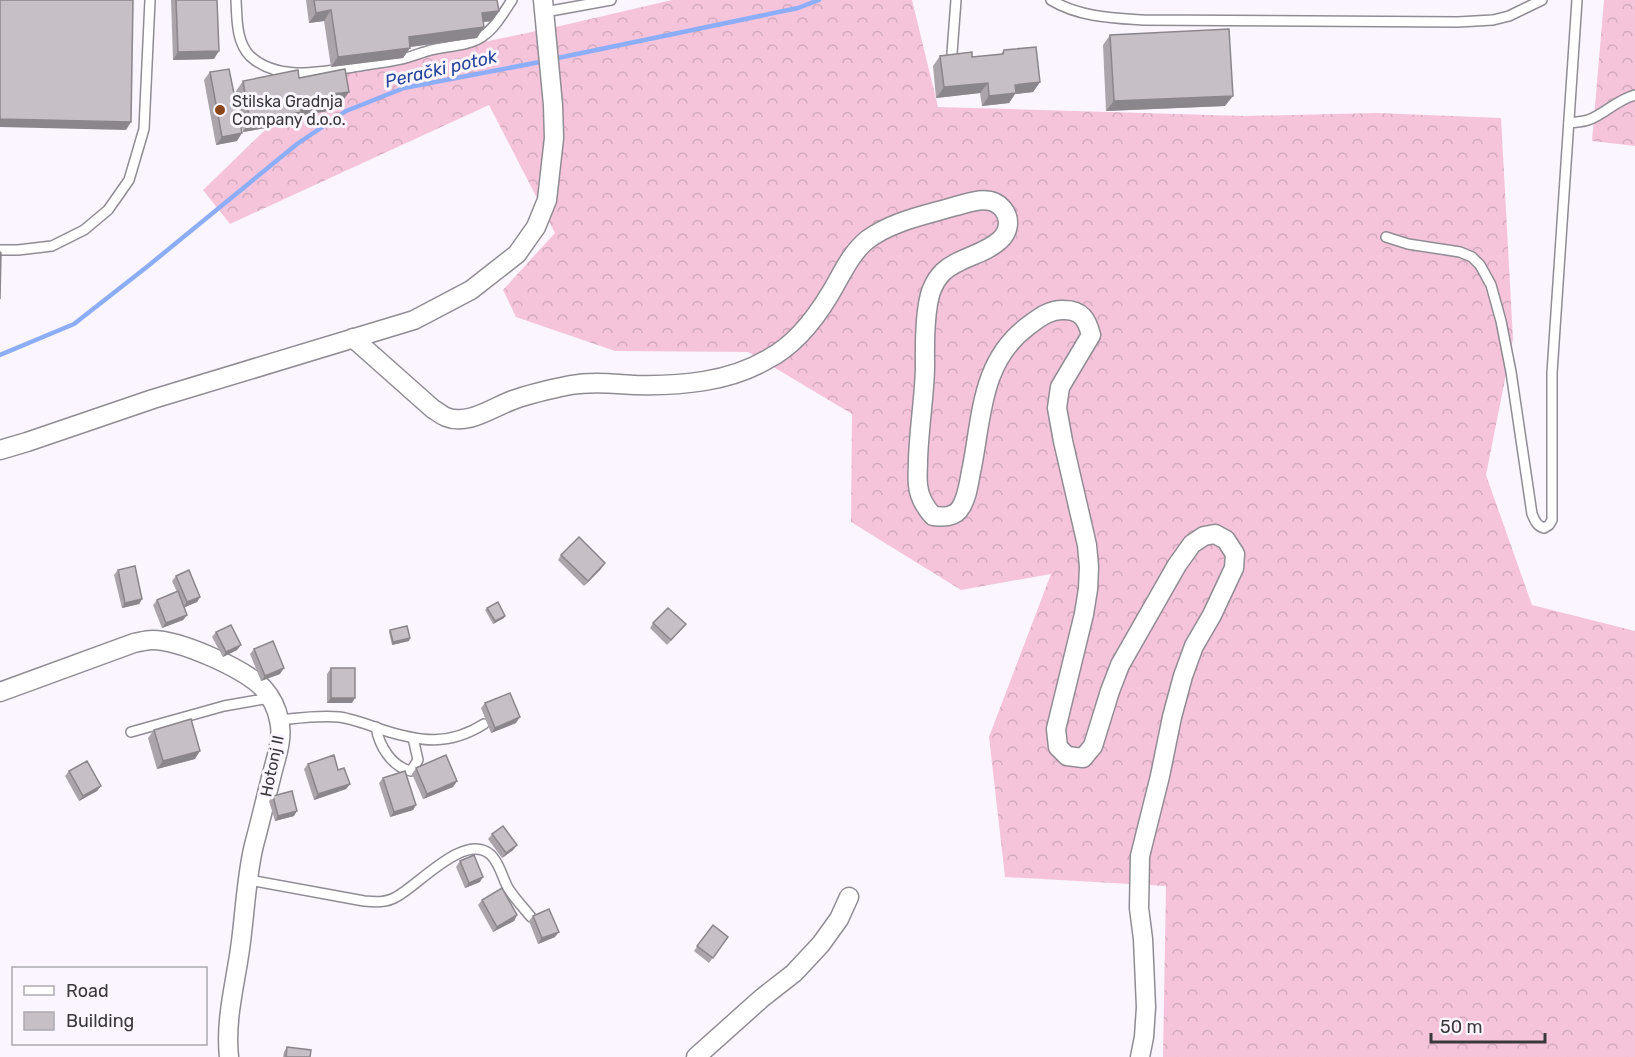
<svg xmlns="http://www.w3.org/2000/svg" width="1635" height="1057" viewBox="0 0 1635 1057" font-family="Rubik,sans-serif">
<defs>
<pattern id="forest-crowns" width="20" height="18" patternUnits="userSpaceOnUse" patternTransform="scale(1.5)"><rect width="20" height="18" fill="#f5c4db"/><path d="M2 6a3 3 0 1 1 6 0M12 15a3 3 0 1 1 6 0" fill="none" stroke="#d3a9bd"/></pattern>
</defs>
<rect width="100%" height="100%" fill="#faf5ff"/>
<g fill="url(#forest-crowns)">
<path d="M672,0H912L938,107L1244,116L1377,113L1501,118L1513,339L1486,475L1532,605L1635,631V1057H1163L1166,886L1005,877L989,737L1051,574L961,590L851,522L852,414L748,352L615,351L516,317L503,290L555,233L489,105L230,224L203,190L321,76L560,26Z"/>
<path d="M1604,0H1635V146L1592,141Z"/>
</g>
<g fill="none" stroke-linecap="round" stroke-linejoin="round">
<g stroke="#8cadf8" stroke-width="4.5">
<path d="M553,59L798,8L819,0"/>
<path d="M0,355L74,324L148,266L297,144L346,111L404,88L545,61"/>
</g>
<g stroke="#908c94" stroke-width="12">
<g id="lane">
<path d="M236,0C237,18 236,42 250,56C279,83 325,71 360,66C376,63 393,62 409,57C416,55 423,52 431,50C448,46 469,46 483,36C495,28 504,12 512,0"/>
<path d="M1051,0C1079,17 1112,18 1143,20L1458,22L1493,20L1509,16L1542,0"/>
<path d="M545,12L611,0"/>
<path d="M952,53L956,0"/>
<path d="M1569,123C1575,122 1582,122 1588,120C1605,114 1616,100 1635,95"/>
<path d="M1386,237L1408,244L1460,252L1472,257L1480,265L1491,285L1501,321L1511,372L1532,514C1535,521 1537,526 1544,528L1549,525L1552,520V373L1577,0"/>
<path d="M0,250H18L52,246L84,230L108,210L129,180L144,129L150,0"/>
<path d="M279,720C299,718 319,715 339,717C354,719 369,725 383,730C421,742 449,746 484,724"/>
<path d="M376,727C379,746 392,767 411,771L418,760L413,738"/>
<path d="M131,732L224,706L270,698"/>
<path d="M249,880L364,901C375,902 386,903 396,897C418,886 465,831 491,855C500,864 502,877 508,888C515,899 523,907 531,917"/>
</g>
</g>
<g stroke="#908c94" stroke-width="21">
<g id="street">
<path d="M353,338L433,409C437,411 441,415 446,417C468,426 493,407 513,400C532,393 551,389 571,385C593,381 615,384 636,385C681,386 729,382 768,359C795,345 815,319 830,294C841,276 850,254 867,240C892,221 926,215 956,206C971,202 991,194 1003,209C1011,219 1009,232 1000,240C984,255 959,257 943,272C939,276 934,284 932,289C930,293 929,299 928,304C924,327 925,346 925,369C924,399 919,429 918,460C918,468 917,477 918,485C919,497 925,507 933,516C943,517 955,518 961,507C968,496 969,480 972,467C982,416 981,361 1028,326C1039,318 1050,309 1064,310C1082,310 1087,320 1091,335L1060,387L1057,408L1063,441L1087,545L1089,567L1088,589L1084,614L1056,729L1058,747L1067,756L1083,758L1093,746L1110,691L1120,665L1177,565L1192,544L1204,536L1215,534L1226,540L1235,554L1234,568L1212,615L1194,646L1183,676L1172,717L1160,776L1140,856L1139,908L1143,939L1146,1007L1144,1037L1140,1057"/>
<path d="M0,450L27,442L153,399L414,320L471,290L517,254L536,227L547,200L554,138L553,105L543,0"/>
<path d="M0,692L134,643C140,642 146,640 152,640C180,640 243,668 263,688C271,697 277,709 279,720C284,739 275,760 271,778C265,801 260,823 254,845C246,878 245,914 240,949C235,985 225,1020 229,1057"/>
<path d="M696,1057L762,998L794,973L821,944L839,919L849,897"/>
</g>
</g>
<use href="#lane" stroke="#fff" stroke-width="9"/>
<use href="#street" stroke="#fff" stroke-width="18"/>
</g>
<g fill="#aba4aa">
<path d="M171,0H217L214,59L173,60Z"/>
<path d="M306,0H497L492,21L483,22L477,38L410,47L403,58L331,67L324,21L309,23Z"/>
<path d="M1110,35L1225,106L1106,111L1103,45Z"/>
<path d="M1004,50L1040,82L1033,92L1015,94L1009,103L982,106L980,93L936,98L933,66L940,56L972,57L1001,54Z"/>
<path d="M210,72L237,141L216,145L204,80Z"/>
<path d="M299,78L342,102L334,103L328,111L299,116L295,123L243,132L236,91L243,81Z"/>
<path d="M561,555L601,569L584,586L558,560Z"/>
<path d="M118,570L142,599L139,604L122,608L114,575Z"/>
<path d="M176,576L200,597L197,602L184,607L187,615L183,620L162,628L153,605L157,600L177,592L172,581Z"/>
<path d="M487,608L504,618L493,624L485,610Z"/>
<path d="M653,623L686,624L667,645L650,628Z"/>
<path d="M390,630L410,638L409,641L392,645L389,632Z"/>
<path d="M216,632L241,645L237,650L223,657L212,637Z"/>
<path d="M254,649L280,674L261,681L250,654Z"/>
<path d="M331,668L352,703H327V674Z"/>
<path d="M485,703L516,723L491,733L481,708Z"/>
<path d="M154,730L195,759L157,769L148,738Z"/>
<path d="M308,764L338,770L350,784L346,789L314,800L304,769Z"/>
<path d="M416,768L457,781L453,787L423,799L412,774Z"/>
<path d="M69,771L101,786L97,791L79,801L65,776Z"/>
<path d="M383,778L416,805L413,810L390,817L379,783Z"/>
<path d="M273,796L294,816L275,821L269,801Z"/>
<path d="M492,834L517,845L513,850L502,858L488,839Z"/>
<path d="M460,861L480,882L465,888L456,867Z"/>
<path d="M482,900L517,915L514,921L493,932L478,905Z"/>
<path d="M533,916L555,937L538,944L529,921Z"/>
<path d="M713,925L728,937L709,963L694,951Z"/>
<path d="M287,1047L310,1057H283L284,1052Z"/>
</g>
<g fill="#8b868b">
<path d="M331,10L324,21L309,23L316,13Z"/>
<path d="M499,11L492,21L475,23L482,13Z"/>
<path d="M484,27L477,38L402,48L409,37Z"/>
<path d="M410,48L403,58L331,67L338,57Z"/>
<path d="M219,51L214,59L173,60L178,52Z"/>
<path d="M1040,82L1033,92L1015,94L1009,103L982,106L989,96L1015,85Z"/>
<path d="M988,83L980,93L936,98L944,87Z"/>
<path d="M349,92L342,102L334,103L328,111L299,116L295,123L243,132L250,122L299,108L334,94Z"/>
<path d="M1233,96L1225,106L1106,111L1114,101Z"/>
<path d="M0,119L131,122L126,130L0,127Z"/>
<path d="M242,133L237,141L216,145L222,137Z"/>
<path d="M605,563L601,569L584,586L588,581Z"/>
<path d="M200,597L197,602L183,608L187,602Z"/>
<path d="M142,599L139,604L122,608L125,603Z"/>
<path d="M187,615L183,620L162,628L166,623Z"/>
<path d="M505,616L504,618L493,624L495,621Z"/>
<path d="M410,638L409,641L392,645L393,642Z"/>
<path d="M241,645L237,650L223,657L226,652Z"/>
<path d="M284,668L280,674L261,681L265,676Z"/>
<path d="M331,698H355L352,703H327Z"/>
<path d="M520,717L516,723L491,733L495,728Z"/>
<path d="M200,751L195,759L157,769L163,761Z"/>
<path d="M457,781L453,787L423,799L427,794Z"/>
<path d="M350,784L346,789L314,800L318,794Z"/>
<path d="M101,786L97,791L79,801L83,796Z"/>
<path d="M416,805L413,810L390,817L394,812Z"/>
<path d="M297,811L294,816L275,821L278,816Z"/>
<path d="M517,845L513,850L502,858L506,853Z"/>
<path d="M483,877L480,882L465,888L469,883Z"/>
<path d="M517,915L514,921L493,932L497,927Z"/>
<path d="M559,932L555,937L538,944L542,938Z"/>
</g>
<g fill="#c7bfc6" stroke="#8b868b" stroke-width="1.5">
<path d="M0,0H133L131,122L0,119Z"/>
<path d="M176,0H217L219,51L178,52Z"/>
<path d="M314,0H497L499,11L482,13L484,27L409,37L410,48L338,57L331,10L316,13Z"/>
<path d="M1229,29L1233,96L1114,101L1110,35Z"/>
<path d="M1036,47L1040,82L1015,85L1016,93L989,96L988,83L944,87L940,56L972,52V57L1003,54L1004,50Z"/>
<path d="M229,69L242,133L222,137L210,72Z"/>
<path d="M345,69L349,92L334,94L335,101L299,108L302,112L250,122L243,81L298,70L299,78Z"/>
<path d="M0,252L1,253L0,299Z"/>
<path d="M579,537L605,563L588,581L561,555Z"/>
<path d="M135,566L142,599L125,603L118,570Z"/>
<path d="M189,570L200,597L187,602L176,576Z"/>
<path d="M178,591L187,615L166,623L157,600Z"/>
<path d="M498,602L505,616L495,621L487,608Z"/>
<path d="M668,608L686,624L671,640L653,623Z"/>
<path d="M231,625L241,645L226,652L216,632Z"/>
<path d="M407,626L410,638L393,642L390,630Z"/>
<path d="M273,641L284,668L265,676L254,649Z"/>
<rect x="331" y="668" width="24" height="30"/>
<path d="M510,693L520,717L495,728L485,703Z"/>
<path d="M191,719L200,751L163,761L154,730Z"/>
<path d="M334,755L338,770L344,768L350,784L318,794L308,764Z"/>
<path d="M446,755L457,781L427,794L416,768Z"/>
<path d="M87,761L101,786L83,796L69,771Z"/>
<path d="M405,771L416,805L394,812L383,778Z"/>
<path d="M292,791L297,811L278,816L273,796Z"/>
<path d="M503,826L517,845L506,853L492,834Z"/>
<path d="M474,855L483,877L469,883L460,861Z"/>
<path d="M502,888L517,915L497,927L482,900Z"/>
<path d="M549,909L559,932L542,938L533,916Z"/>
<path d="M713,925L728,937L713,958L697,946Z"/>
<path d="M287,1047L311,1050L310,1057H286Z"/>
</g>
<circle fill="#894618" stroke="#faf5ff" stroke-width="2" cx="220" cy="110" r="6"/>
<g text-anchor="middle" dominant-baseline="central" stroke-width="6" stroke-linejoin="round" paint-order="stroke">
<g font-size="16" fill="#3a383c" stroke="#faf5ff" text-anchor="start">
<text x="232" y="101">Stilska Gradnja<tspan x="232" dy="18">Company d.o.o.</tspan></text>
</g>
<g font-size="16" fill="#3a383c" stroke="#faf5ff">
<text transform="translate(272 766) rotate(-78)">Hotonj II</text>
</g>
<g font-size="18" font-style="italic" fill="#27469b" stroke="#faf5ff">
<text transform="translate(441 69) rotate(-13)">Perački potok</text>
</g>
</g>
<rect x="12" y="967" width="195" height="78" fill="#faf5ff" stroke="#ada9b1" stroke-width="1.5"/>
<rect x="24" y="986" width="30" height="9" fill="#ffffff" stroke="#ada9b1" stroke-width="1.5"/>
<text x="66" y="997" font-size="18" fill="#3a383c">Road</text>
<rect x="24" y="1012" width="30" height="18" fill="#c7bfc6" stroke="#ada9b1" stroke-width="1.5"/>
<text x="66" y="1027" font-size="18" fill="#3a383c">Building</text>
<path d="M1431 1033v9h114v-9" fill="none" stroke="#3a383c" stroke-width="3"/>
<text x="1440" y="1033" font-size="18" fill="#3a383c" stroke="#faf5ff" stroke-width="4.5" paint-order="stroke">50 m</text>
</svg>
